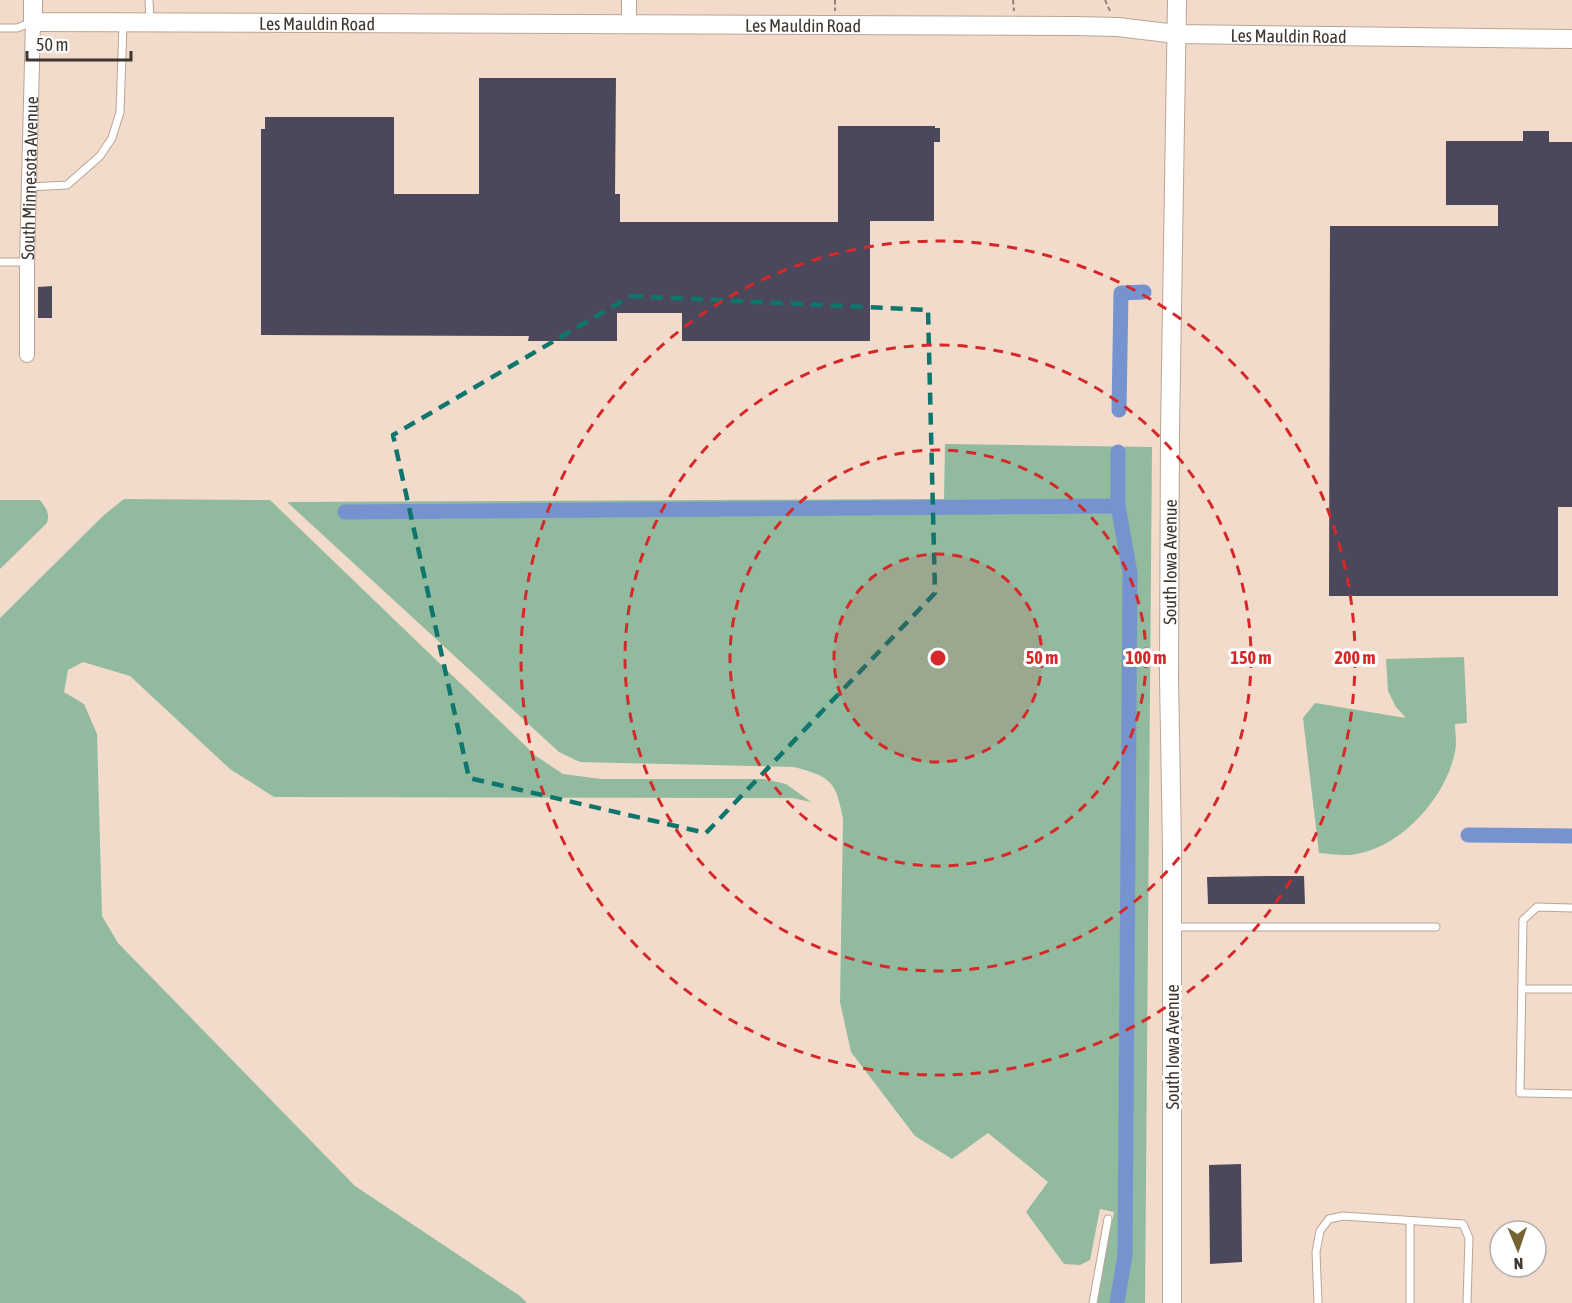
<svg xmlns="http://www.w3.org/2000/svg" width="1572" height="1303" viewBox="0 0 1572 1303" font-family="'Asap Condensed',sans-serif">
<rect width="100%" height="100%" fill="#f2dbcb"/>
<g fill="#92ba9e">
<path d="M945,444L1152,447L1145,1303H1095L1114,1212L1100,1209L1090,1260L1080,1265L1064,1264L1026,1212L1048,1182L988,1133L952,1159L915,1136L851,1052L840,1002L843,819C836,781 831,777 794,767L580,762L559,752L287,502L944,499Z"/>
<path d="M124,499L270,500L536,756L563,774L601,779H764L786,784L811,802L792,798L274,797L230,769L130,676L83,662L68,670L64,692L84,704L97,734L102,916L118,943L355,1186L520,1296L527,1303H0V618L104,515Z"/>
<path d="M0,500H40C46,508 50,513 47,523L0,569Z"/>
<path d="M1464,657L1467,723L1455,724C1455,732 1457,743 1455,752C1446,796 1405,843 1361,853C1347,857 1333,854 1319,853L1303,718L1315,703L1406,718L1396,707L1388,691L1386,659Z"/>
</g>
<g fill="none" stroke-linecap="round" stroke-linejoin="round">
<g stroke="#7594cf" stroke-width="15">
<path d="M1119,410L1121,293L1144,292"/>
<path d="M345,512L1118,506"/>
<path d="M1468,835L1572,836"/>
<path d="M1117,1303L1125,1255L1130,573L1118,506V452"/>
</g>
</g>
<g fill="#4b485c">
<path d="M479,78H616L615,194H620V222H838V126H935V128H940V142H934V221H870V341H682V313H617V341H528L529,336L261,335V129H265V117H394V194H479Z"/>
<path d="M1523,131H1549V142H1572V507H1558V596H1329L1330,226H1498V205H1446V141H1523Z"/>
<path d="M52,286V318H38V287Z"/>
<path d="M1270,876H1304L1305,904H1208L1207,877Z"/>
<path d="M1241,1164L1242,1262L1210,1264L1209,1165Z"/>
</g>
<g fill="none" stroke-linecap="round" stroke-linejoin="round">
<g stroke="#baa595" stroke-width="9">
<g id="service">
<path d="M149,0L150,22"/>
<path d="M0,28H17L33,22"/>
<path d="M29,187L67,185L100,156L112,138L120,112L123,25"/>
<path d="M0,262H27"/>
<path d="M1572,908L1537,907L1523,920L1520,1093L1572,1094"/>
<path d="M1172,927H1436"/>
<path d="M1522,989H1572"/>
<path d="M1410,1221V1303"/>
<path d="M1093,1303L1108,1219"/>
<path d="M1318,1303L1316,1252L1320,1231L1329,1219L1343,1216L1463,1224L1469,1238L1467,1303"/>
</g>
</g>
<g stroke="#baa595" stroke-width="16">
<g id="minor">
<path d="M629,25V0"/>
<path id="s1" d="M27,355V262L33,22"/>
</g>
</g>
<g stroke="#baa595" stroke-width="20">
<g id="tertiary">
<path id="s2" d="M33,0V22L1075,26L1118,27L1176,34L1572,39"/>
<path id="s3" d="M1172,1303V848L1169,678L1170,432L1177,0"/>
</g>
</g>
<g stroke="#908176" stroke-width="2" stroke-dasharray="4.5 3" stroke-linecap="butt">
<path d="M835,0V11"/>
<path d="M1013,0L1014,11"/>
<path d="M1105,0L1110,11"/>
</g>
<use href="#service" stroke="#fff" stroke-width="7"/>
<use href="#minor" stroke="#fff" stroke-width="14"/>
<use href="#tertiary" stroke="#fff" stroke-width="18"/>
</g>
<path fill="none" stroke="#0f766e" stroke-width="4.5" stroke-dasharray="12 8" stroke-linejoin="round" d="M631,296L928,310L935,593L706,833L469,778L393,435Z"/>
<circle cx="938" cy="658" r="104" fill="#d62828" fill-opacity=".12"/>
<g fill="none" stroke="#d62828" stroke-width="3" stroke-dasharray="10 8">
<circle cx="938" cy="658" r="104"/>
<circle cx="938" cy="658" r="208"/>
<circle cx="938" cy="658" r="313"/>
<circle cx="938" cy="658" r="417"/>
</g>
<g text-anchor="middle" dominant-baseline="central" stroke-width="6" stroke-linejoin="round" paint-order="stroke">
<g font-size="18" fill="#3e362f" stroke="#fff">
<text stroke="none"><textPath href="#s2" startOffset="306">Les Mauldin Road</textPath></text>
<text stroke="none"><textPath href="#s2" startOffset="792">Les Mauldin Road</textPath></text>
<text stroke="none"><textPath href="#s2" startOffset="1278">Les Mauldin Road</textPath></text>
<text stroke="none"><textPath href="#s1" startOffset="177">South Minnesota Avenue</textPath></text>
<text stroke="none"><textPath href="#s3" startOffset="741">South Iowa Avenue</textPath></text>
<text transform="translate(1172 1047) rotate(-90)">South Iowa Avenue</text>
</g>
</g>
<circle cx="938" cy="658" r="9" fill="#d62828" stroke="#fff" stroke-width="3"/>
<g font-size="18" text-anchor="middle" font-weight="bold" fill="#d62828" stroke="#fff" stroke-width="6" stroke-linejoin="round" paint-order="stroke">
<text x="1042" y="664">50 m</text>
<text x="1146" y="664">100 m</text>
<text x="1251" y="664">150 m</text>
<text x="1355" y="664">200 m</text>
</g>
<g transform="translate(1518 1249) rotate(178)"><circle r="28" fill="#ffffff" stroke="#b2afac" stroke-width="1.5"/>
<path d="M0-4.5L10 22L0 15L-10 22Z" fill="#736432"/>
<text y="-9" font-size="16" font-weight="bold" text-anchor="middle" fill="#3e362f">N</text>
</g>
<path d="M27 51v9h104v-9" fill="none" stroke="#3e362f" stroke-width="3"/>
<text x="36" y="51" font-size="18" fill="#3e362f" stroke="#ffffff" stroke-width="4.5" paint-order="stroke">50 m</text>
</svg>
